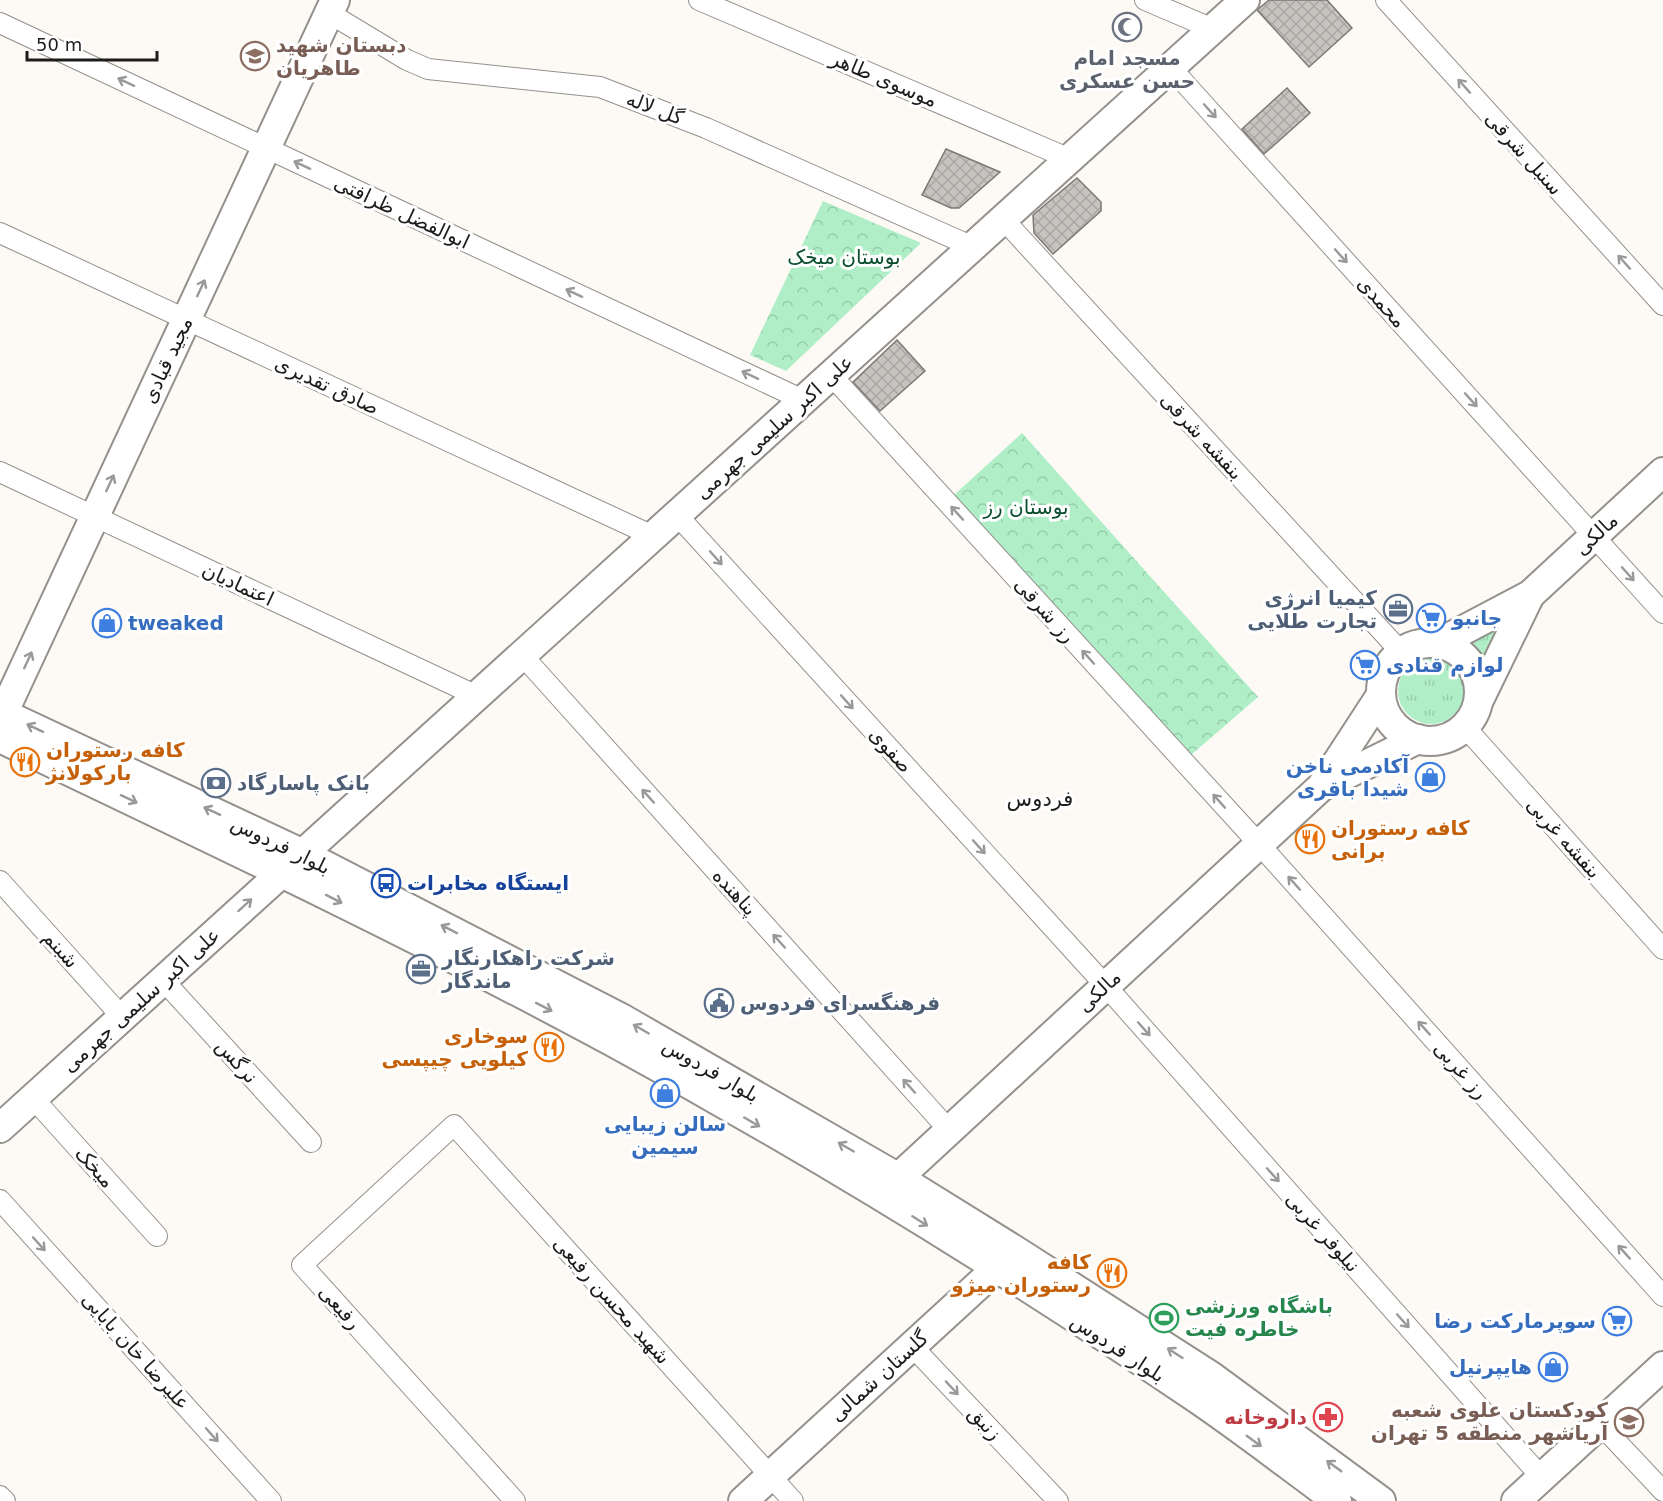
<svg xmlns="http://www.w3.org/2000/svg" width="1663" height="1501" viewBox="0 0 1663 1501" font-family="'DejaVu Sans','Noto Naskh Arabic',sans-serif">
<defs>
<pattern id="grass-tufts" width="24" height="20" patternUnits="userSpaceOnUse" patternTransform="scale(1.5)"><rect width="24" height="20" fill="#afeec6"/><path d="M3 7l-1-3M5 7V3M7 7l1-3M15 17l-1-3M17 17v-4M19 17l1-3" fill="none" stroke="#96ccaa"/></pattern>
<pattern id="park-crowns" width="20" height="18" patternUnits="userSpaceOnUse" patternTransform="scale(1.5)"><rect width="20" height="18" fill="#afeec6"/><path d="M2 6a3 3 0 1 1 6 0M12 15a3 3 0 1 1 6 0" fill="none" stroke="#96ccaa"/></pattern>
<pattern id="building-cross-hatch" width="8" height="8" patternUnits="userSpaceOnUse" patternTransform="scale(1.5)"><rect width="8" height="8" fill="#c7c3bf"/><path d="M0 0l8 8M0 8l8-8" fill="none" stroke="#aaa7a4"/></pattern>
</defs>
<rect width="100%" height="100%" fill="#fdfaf6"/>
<g fill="url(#grass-tufts)">
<path d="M1515,611L1486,664L1463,641Z"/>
<circle cx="1431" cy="691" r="33"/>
</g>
<g fill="url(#park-crowns)">
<path d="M823,201L921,243L786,371L750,355Z"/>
<path d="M1022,433L1258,697L1191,755L954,495Z"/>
</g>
<g fill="url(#building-cross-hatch)" stroke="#7c7975" stroke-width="1.5">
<path d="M1269,0H1327L1352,28L1309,67L1257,10Z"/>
<path d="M1287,88L1310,113L1264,154L1242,129Z"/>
<path d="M946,149L1000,172L959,208H951L922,195Z"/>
<path d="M1077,178L1101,202V211L1053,254L1034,233L1033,215Z"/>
<path d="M897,340L925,371L880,411L853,382Z"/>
</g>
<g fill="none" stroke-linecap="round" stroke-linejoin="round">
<g stroke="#94918d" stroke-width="22">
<g id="street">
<path d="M699,0L1070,159"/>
<path d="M1145,0L1213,29"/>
<path d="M1386,0L1663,305"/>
<path d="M329,13L407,60L428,69L600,87L706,128L973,247"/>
<path d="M0,23L803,400"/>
<path d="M1171,68L1663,613"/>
<path d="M1003,219L1401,652"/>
<path d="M0,233L653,536"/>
<path d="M831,375L1259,844L1663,1296"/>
<path d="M0,472L477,696"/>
<path d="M677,515L1105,985L1542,1478"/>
<path d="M522,655L948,1129"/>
<path d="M1465,727L1663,949"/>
<path d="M0,881L122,1017"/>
<path d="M163,980L311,1142"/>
<path d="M33,1098L157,1236"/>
<path d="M0,1200L271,1501"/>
<path d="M911,1345L1058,1501"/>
<path d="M1600,1424L1663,1491"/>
<path d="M0,1496L5,1501"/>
<path d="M515,1501L302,1265L454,1125L793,1501"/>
</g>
</g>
<g stroke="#94918d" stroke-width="32">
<g id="secondary">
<path d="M1439,643L1530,595L1663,472"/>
<circle cx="1430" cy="692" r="49"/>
<path d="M1479,700L1530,595"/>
<path d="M0,712L303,854L623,1019L897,1177L1013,1249L1211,1376L1381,1501"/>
<path d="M0,720L335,0"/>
<path d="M0,738C205,836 411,933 611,1041C810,1149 1005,1269 1193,1396C1242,1429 1289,1466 1337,1501"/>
<path d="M1323,786L1418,739"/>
<path d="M0,1128L1245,0"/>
<path d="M886,1189L1321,787L1381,695"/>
<path d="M743,1501L996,1269L1008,1255"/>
<path d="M1516,1501L1663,1366"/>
</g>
</g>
<use href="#street" stroke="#fff" stroke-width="20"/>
<use href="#secondary" stroke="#fff" stroke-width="28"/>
</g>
<defs><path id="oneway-shaft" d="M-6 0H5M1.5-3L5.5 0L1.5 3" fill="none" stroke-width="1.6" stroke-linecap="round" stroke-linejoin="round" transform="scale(1.5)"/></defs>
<g stroke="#999998">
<use href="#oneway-shaft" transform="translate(126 82) rotate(-155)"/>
<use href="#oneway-shaft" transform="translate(1464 86) rotate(-132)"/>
<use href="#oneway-shaft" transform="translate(1210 111) rotate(48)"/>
<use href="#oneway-shaft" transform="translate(302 165) rotate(-155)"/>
<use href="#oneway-shaft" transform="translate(1341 256) rotate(48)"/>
<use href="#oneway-shaft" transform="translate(1624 262) rotate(-132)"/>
<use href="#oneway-shaft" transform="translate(201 288) rotate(-65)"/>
<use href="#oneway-shaft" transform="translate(574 293) rotate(-155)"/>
<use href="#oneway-shaft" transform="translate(750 375) rotate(-155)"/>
<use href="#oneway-shaft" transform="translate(1471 400) rotate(48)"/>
<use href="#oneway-shaft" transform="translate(110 483) rotate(-65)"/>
<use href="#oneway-shaft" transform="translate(957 513) rotate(-132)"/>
<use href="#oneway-shaft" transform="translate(716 558) rotate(48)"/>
<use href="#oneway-shaft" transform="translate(1628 574) rotate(48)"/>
<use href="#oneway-shaft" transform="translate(1088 657) rotate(-132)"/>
<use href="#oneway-shaft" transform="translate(28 660) rotate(-65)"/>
<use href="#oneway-shaft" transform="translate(847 702) rotate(48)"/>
<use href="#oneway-shaft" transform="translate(35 728) rotate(-155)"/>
<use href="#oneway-shaft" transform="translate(648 796) rotate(-132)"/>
<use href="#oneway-shaft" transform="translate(129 799) rotate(25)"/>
<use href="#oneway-shaft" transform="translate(1219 801) rotate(-132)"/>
<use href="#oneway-shaft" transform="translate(212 811) rotate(-155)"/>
<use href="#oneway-shaft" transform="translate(979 847) rotate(48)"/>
<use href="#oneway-shaft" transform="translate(1294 883) rotate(-132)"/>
<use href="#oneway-shaft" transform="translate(334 899) rotate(27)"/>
<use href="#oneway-shaft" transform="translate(245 905) rotate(-42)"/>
<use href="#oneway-shaft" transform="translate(449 929) rotate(-153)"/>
<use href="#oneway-shaft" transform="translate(779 941) rotate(-132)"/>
<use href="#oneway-shaft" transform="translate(544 1007) rotate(27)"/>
<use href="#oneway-shaft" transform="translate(1424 1028) rotate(-132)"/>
<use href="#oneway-shaft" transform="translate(641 1029) rotate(-150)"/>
<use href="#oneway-shaft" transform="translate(1144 1029) rotate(48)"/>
<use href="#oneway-shaft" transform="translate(909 1086) rotate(-132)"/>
<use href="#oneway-shaft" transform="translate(752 1122) rotate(30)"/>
<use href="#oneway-shaft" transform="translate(846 1147) rotate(-150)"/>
<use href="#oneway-shaft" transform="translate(1273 1175) rotate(48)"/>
<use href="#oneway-shaft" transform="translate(920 1221) rotate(32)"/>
<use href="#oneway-shaft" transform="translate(39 1244) rotate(48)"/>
<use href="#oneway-shaft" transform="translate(1624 1252) rotate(-132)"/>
<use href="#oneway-shaft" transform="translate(1403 1321) rotate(48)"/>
<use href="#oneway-shaft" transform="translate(1175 1353) rotate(-147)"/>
<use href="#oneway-shaft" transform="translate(952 1388) rotate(47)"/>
<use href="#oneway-shaft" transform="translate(212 1435) rotate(48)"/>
<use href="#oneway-shaft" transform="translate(1254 1441) rotate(36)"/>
<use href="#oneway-shaft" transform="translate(1334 1466) rotate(-144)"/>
</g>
<defs>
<g id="mosque-ring" transform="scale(1.5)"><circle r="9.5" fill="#fff" stroke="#6b7280" stroke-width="1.5"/><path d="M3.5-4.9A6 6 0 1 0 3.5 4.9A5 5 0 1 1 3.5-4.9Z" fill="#6b7280"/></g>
<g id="school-ring" transform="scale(1.5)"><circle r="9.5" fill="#fff" stroke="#8d6e63" stroke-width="1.5"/><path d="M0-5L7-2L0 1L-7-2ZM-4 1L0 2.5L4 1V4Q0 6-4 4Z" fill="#8d6e63"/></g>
<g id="office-ring" transform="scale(1.5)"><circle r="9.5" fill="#fff" stroke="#5c6f8a" stroke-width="1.5"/><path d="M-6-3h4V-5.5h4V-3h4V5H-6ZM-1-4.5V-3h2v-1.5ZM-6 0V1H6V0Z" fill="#5c6f8a"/></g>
<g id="supermarket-ring" transform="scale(1.5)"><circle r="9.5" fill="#fff" stroke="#3f7fe0" stroke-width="1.5"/><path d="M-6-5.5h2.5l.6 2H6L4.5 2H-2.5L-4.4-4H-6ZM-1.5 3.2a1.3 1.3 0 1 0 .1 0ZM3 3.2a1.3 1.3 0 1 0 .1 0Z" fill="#3f7fe0"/></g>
<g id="shop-ring" transform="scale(1.5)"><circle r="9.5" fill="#fff" stroke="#3f7fe0" stroke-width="1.5"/><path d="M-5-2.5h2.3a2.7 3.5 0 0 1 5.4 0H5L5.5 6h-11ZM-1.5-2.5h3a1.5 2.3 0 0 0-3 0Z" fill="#3f7fe0"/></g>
<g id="restaurant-ring" transform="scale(1.5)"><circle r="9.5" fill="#fff" stroke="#e8710a" stroke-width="1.5"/><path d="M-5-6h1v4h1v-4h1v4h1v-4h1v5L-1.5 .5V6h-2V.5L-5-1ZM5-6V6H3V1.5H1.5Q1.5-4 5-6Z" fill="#e8710a"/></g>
<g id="bank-ring" transform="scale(1.5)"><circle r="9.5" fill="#fff" stroke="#5c6f8a" stroke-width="1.5"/><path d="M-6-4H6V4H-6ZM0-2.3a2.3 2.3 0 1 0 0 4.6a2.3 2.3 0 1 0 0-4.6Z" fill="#5c6f8a"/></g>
<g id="bus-ring" transform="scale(1.5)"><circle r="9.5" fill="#fff" stroke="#1a4fb4" stroke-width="1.5"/><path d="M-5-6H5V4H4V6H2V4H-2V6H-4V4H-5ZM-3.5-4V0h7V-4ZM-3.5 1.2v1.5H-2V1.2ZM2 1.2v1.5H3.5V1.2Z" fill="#1a4fb4"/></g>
<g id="civic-ring" transform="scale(1.5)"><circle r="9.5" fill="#fff" stroke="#5c6f8a" stroke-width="1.5"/><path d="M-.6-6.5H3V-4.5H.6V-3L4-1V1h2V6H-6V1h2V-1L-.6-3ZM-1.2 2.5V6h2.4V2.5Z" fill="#5c6f8a"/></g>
<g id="stadium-ring" transform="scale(1.5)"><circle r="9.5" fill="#fff" stroke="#2e9e5b" stroke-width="1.5"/><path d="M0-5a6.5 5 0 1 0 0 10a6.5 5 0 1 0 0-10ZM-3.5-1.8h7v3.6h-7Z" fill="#2e9e5b"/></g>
<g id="pharmacy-ring" transform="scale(1.5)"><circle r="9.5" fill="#fff" stroke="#e0444e" stroke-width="1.5"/><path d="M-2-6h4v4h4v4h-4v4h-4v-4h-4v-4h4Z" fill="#e0444e"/></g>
</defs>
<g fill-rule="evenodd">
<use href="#mosque-ring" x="1127" y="27"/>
<use href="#school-ring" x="255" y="56"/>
<use href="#office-ring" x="1398" y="609"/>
<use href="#supermarket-ring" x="1431" y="618"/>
<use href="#shop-ring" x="107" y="623"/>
<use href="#supermarket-ring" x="1365" y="665"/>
<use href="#restaurant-ring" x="25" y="762"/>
<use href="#shop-ring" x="1430" y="777"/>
<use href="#bank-ring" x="216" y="783"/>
<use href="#restaurant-ring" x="1310" y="839"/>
<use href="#bus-ring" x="386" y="883"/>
<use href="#office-ring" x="421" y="969"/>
<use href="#civic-ring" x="719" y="1003"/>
<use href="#restaurant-ring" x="549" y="1047"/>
<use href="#shop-ring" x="665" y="1093"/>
<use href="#restaurant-ring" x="1112" y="1273"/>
<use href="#stadium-ring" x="1164" y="1318"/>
<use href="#supermarket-ring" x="1617" y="1321"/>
<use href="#shop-ring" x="1553" y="1367"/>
<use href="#pharmacy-ring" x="1328" y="1417"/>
<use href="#school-ring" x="1629" y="1422"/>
</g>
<g text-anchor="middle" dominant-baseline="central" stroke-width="6" stroke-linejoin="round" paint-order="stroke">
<g font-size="20" font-weight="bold" fill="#785e54" stroke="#fff" text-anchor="start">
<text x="276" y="45">دبستان شهید<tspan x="276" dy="23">طاهریان</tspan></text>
<text x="1608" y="1410" text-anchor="end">کودکستان علوی شعبه<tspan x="1608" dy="23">آریاشهر منطقه 5 تهران</tspan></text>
</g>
<g font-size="20" font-weight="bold" fill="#5b616d" stroke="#fff">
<text x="1127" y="58">مسجد امام<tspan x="1127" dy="23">حسن عسکری</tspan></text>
</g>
<g font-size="20" fill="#1d1c1b" stroke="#fff">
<text transform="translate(884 79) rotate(23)">موسوی طاهر</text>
<text transform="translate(655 108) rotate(21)">گل لاله</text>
<text transform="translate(1524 153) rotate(48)">سنبل شرقی</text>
<text transform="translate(402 212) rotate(25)">ابوالفضل ظرافتی</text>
<text transform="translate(1382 302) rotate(48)">محمدی</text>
<text transform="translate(167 360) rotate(-65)">مجید قبادی</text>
<text transform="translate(327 385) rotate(25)">صادق تقدیری</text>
<text transform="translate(774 427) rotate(-42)">علی اکبر سلیمی جهرمی</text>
<text transform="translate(1202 436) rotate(47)">بنفشه شرقی</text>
<text transform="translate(1596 534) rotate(-43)">مالکی</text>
<text transform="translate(238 584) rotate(25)">اعتمادیان</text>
<text transform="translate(1045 610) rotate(48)">رز شرقی</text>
<text transform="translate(891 750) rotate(48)">صفوی</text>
<text transform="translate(1564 838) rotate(48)">بنفشه غربی</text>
<text transform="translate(281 845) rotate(26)">بلوار فردوس</text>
<text transform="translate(735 892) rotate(48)">پناهنده</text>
<text transform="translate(61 949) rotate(48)">شبنم</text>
<text transform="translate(1099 991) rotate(-43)">مالکی</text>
<text transform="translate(141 1000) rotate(-42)">علی اکبر سلیمی جهرمی</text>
<text transform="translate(237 1061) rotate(48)">نرگس</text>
<text transform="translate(711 1070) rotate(30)">بلوار فردوس</text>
<text transform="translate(1461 1070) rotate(48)">رز غربی</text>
<text transform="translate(95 1167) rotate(48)">میخک</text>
<text transform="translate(1323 1232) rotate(48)">نیلوفر غربی</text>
<text transform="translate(612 1300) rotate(48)">شهید محسن رفیعی</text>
<text transform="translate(340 1307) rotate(48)">رفیعی</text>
<text transform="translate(1118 1348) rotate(33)">بلوار فردوس</text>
<text transform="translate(136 1351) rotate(48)">علیرضا خان بابایی</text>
<text transform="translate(879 1376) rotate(-42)">گلستان شمالی</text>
<text transform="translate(985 1423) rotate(47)">زنبق</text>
</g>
<g font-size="20" fill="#094f2e" stroke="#fff">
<text x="844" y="257">بوستان میخک</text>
<text x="1026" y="507">بوستان رز</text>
</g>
<g font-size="20" font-weight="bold" fill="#4e5e75" stroke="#fff" text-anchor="start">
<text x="1377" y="598" text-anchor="end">کیمیا انرژی<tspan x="1377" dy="23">تجارت طلایی</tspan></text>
<text x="237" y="783">بانک پاسارگاد</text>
<text x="442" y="958">شرکت راهکارنگار<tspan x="442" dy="23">ماندگار</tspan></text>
<text x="740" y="1003">فرهنگسرای فردوس</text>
</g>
<g font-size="20" font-weight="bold" fill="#366cbe" stroke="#fff" text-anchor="start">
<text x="1452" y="618">جانبو</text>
<text x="128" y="623">tweaked</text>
<text x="1386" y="665">لوازم قنادی</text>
<text x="1409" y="766" text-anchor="end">آکادمی ناخن<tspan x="1409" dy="23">شیدا باقری</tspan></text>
<text x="665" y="1124" text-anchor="middle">سالن زیبایی<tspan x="665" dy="23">سیمین</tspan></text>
<text x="1596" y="1321" text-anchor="end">سوپرمارکت رضا</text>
<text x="1532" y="1367" text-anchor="end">هایپرنیل</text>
</g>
<g font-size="20" font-weight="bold" fill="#c56008" stroke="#fff" text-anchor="start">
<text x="46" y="750">کافه رستوران<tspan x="46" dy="23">بارکولانژ</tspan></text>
<text x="1331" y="828">كافه رستوران<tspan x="1331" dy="23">برانى</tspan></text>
<text x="528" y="1036" text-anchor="end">سوخاری<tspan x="528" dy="23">كيلويی چيپسی</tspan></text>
<text x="1091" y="1262" text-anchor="end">کافه<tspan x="1091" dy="23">رستوران ميژو</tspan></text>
</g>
<g font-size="20" font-weight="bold" fill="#164399" stroke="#fff" text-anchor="start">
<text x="407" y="883">ایستگاه مخابرات</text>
</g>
<g font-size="20" font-weight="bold" fill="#27864d" stroke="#fff" text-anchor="start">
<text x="1185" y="1306">باشگاه ورزشی<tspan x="1185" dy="23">خاطره فیت</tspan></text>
</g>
<g font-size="20" font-weight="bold" fill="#be3a42" stroke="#fff" text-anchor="end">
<text x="1307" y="1417">داروخانه</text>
</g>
<g font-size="21" fill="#1d1c1b" stroke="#fff">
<text x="1040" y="799">فردوس</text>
</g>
</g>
<path d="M27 51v9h130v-9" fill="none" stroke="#1d1c1b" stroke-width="3"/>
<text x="36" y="51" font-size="18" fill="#1d1c1b" stroke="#ffffff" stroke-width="4.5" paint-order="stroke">50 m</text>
</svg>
